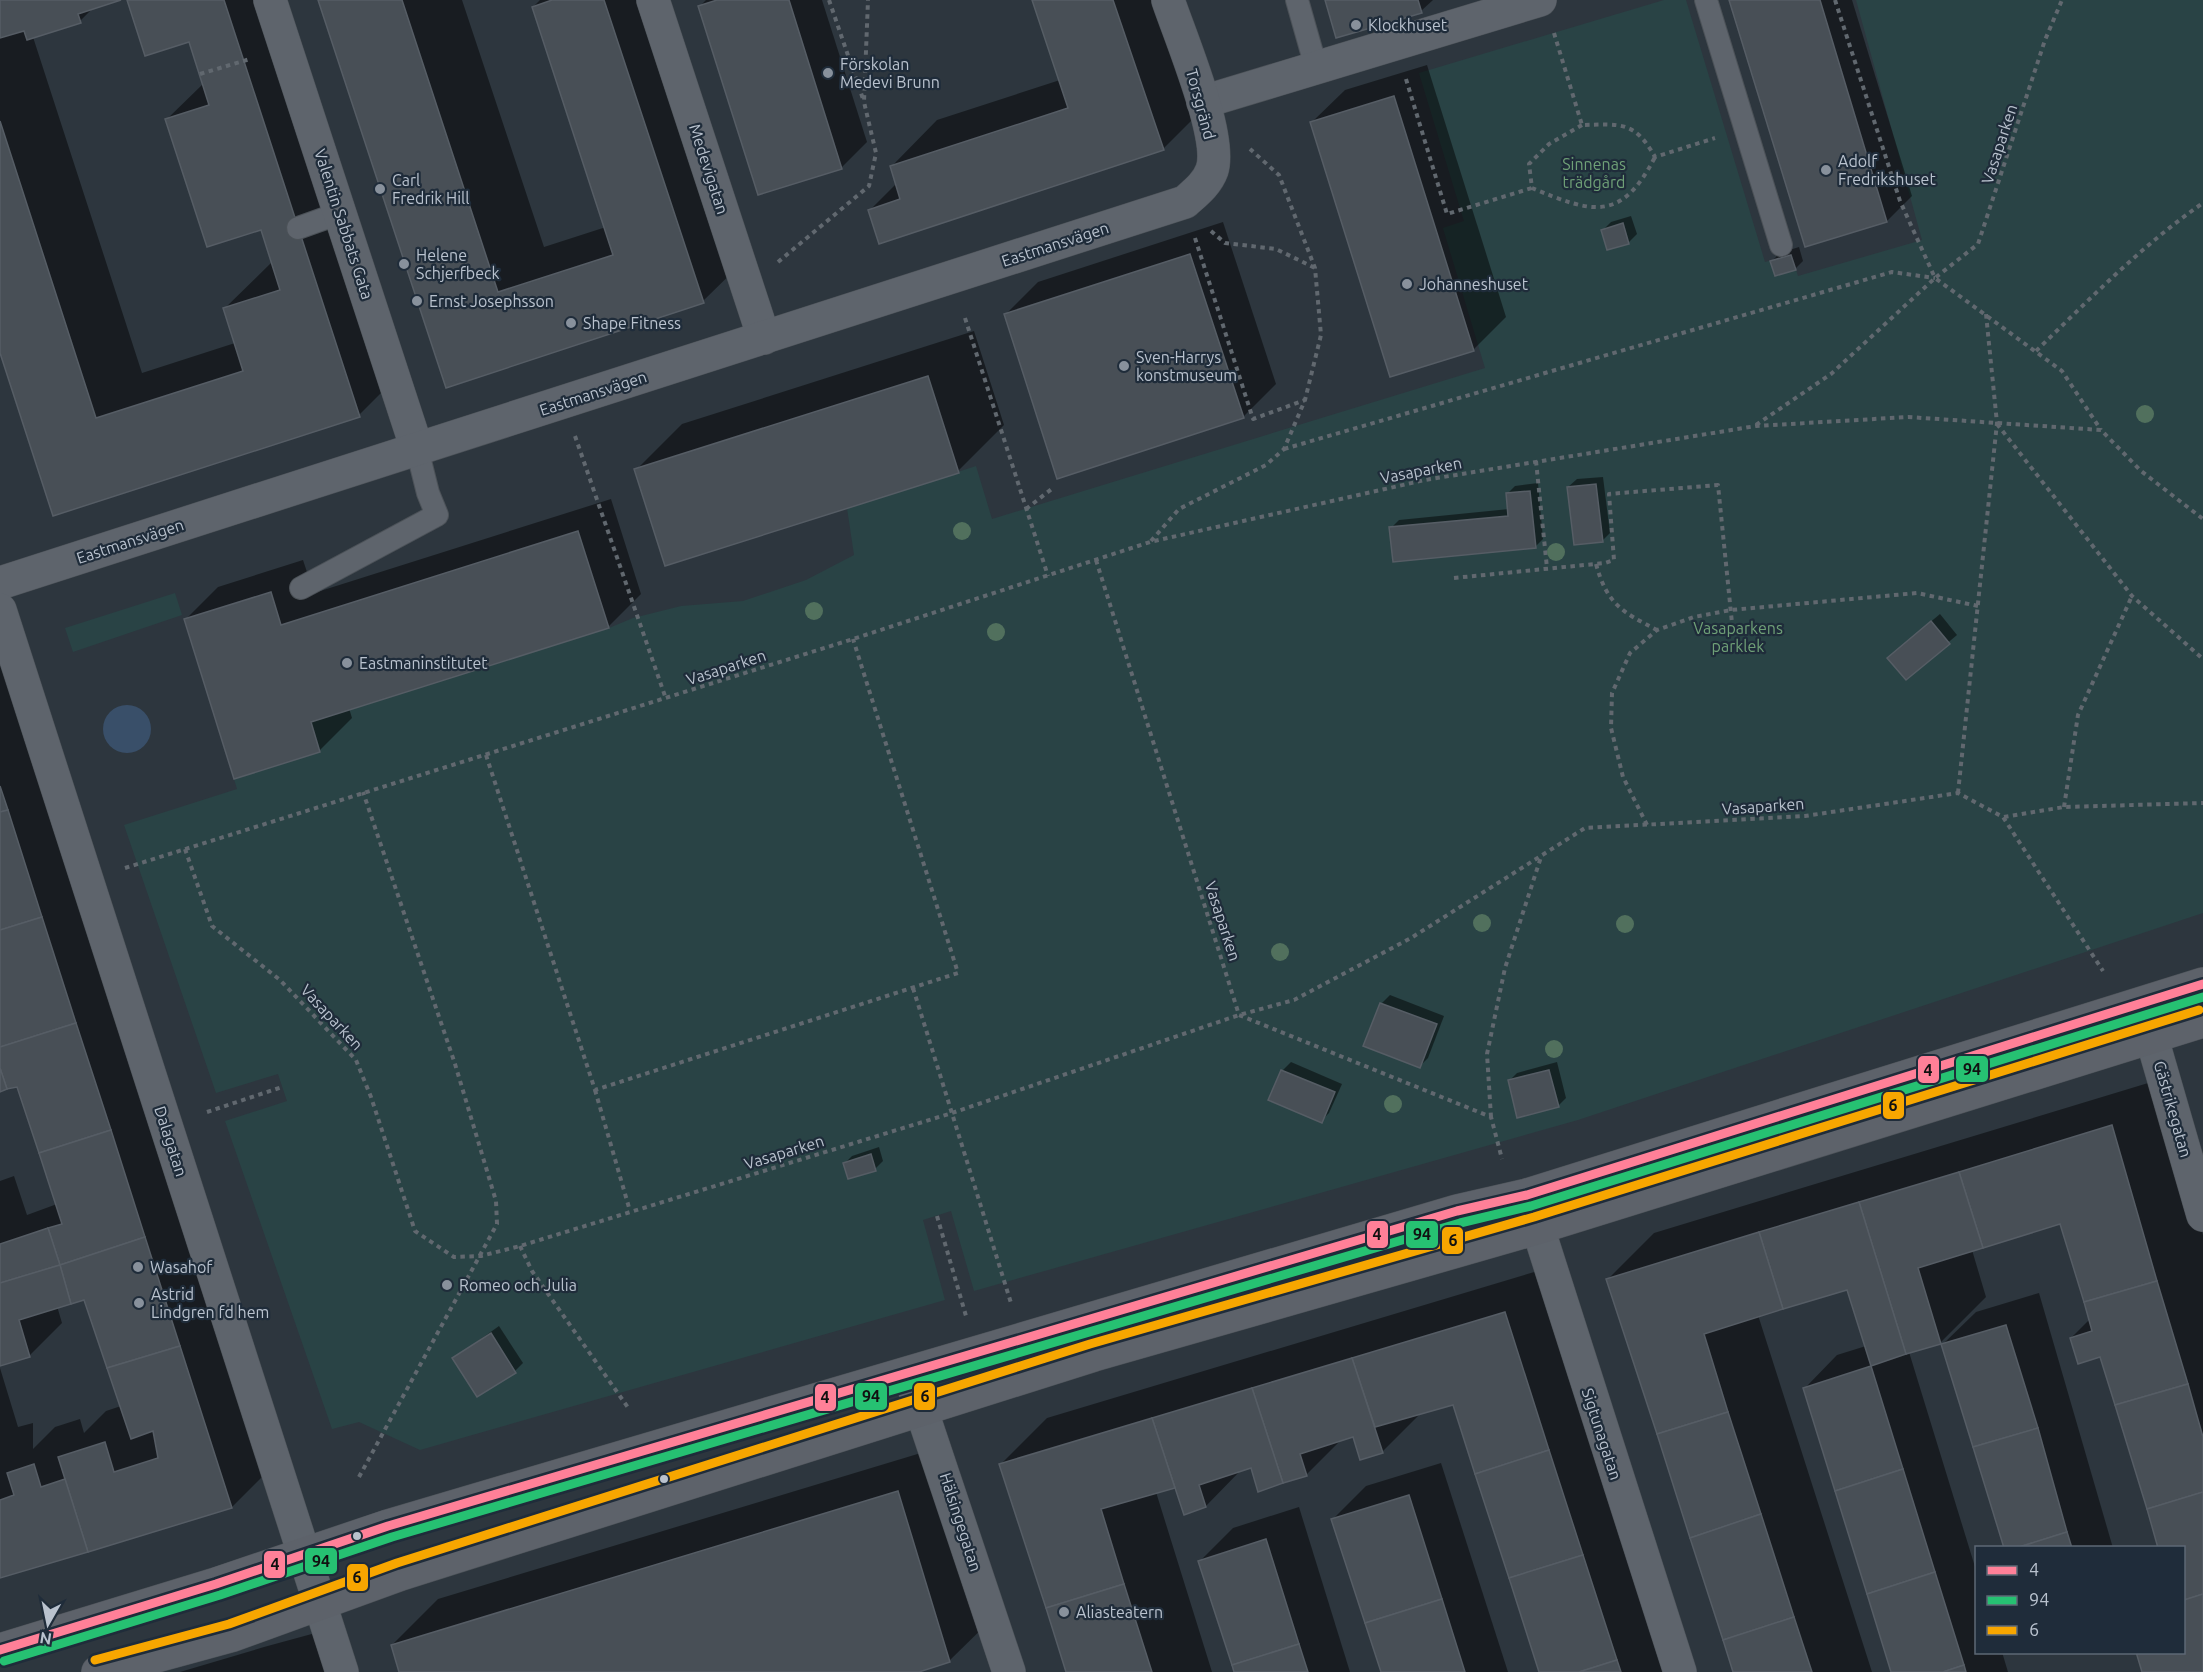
<svg xmlns="http://www.w3.org/2000/svg" width="2203" height="1672" viewBox="0 0 2203 1672" font-family="Ubuntu,sans-serif">
<rect width="100%" height="100%" fill="#2d363e"/>
<g fill="#294345">
<path d="M1664,0H1686L1765,262L1791,255L1798,276L1922,240L1856,0H2203V913L1578,1120L974,1291L951,1211L923,1220L945,1300L420,1450L359,1422L332,1429L225,1121L287,1101L278,1074L216,1093L124,825L237,789L234,779L320,752L311,722L609,628L633,618L681,606L743,601L806,580L854,555L847,508L976,466L992,519L1485,368L1443,228L1464,221L1419,73Z"/>
<path d="M175,593L182,615L73,652L65,628Z"/>
</g>
<circle fill="#394f69" cx="127" cy="729" r="24"/>
<g fill="#0007">
<path d="M0,0H116L94,7L80,21L33,37L142,373L235,343L224,309L272,262L262,228L167,119L204,83L190,40L128,0H284L405,369L359,415L54,514L0,348Z"/>
<path d="M319,0H462L544,247L606,227L533,7L540,0H665L750,255L703,301L446,386Z"/>
<path d="M706,0H822L867,142L842,167L759,193L699,7Z"/>
<path d="M1033,0H1175L1209,103L1163,149L870,210L897,183L891,167L937,120L1060,80Z"/>
<path d="M1326,0H1433L1421,11Z"/>
<path d="M1731,0H1852L1912,196L1887,221Z"/>
<path d="M1427,65L1506,317L1473,350L1312,122L1345,90Z"/>
<path d="M1631,216L1637,234L1629,242L1608,248L1603,230L1611,222Z"/>
<path d="M1223,222L1276,384L1243,417L1005,315L1038,282Z"/>
<path d="M1799,247L1803,261L1795,269L1772,261L1780,253Z"/>
<path d="M974,331L1004,425L958,471L636,470L682,424Z"/>
<path d="M1603,477L1610,533L1602,541L1568,487L1577,479Z"/>
<path d="M1538,483L1543,539L1535,547L1391,528L1399,520L1509,509L1507,494L1515,486Z"/>
<path d="M611,499L641,594L608,627L349,708L352,718L319,751L186,619L218,587L303,560L314,593Z"/>
<path d="M1940,614L1957,635L1906,678L1897,650Z"/>
<path d="M19,658L278,1461L232,1507L0,1577V1368L18,1427L33,1423V1449L55,1427L80,1419L84,1433L106,1411L121,1406L85,1298L57,1306L62,1323L29,1356L0,1365V1181L14,1176L27,1215L57,1204L18,1085L0,1090V664Z"/>
<path d="M1390,995L1444,1016L1428,1058L1420,1066L1365,1045L1382,1003Z"/>
<path d="M1291,1062L1342,1084L1329,1113L1321,1121L1270,1100L1283,1070Z"/>
<path d="M1557,1062L1566,1098L1558,1106L1509,1081L1517,1073Z"/>
<path d="M2158,1080L2203,1235V1672H2143L2184,1652V1548L2101,1355L2071,1338L2090,1319L2061,1223L1972,1250L1986,1297L1940,1343L1909,1352L1976,1570V1652H2002L2008,1672H1893L1805,1388L1837,1355L1866,1346L1848,1288L1758,1315L1872,1672H1734L1608,1279L1654,1233Z"/>
<path d="M879,1147L883,1161L875,1169L844,1164L852,1156Z"/>
<path d="M1551,1267L1681,1672H1541L1454,1403L1421,1413L1382,1452L1354,1435L1343,1438L1306,1475L1252,1466L1242,1469L1206,1506L1176,1486L1156,1492L1212,1672H1068L1001,1464L1047,1418Z"/>
<path d="M2039,1293L2113,1548H2005L1943,1344L1976,1312Z"/>
<path d="M499,1326L523,1363L515,1371L454,1358Z"/>
<path d="M944,1446L996,1615L949,1661L913,1672H400L392,1645L438,1599Z"/>
<path d="M1441,1463L1508,1672H1382L1333,1519L1366,1486Z"/>
<path d="M1299,1507L1350,1672H1235L1200,1561L1233,1528Z"/>
<path d="M319,1632L344,1672H180L264,1647Z"/>
</g>
<g fill="#484f56" stroke="#565d65" stroke-width="1.5">
<path d="M0,0H121L78,14L81,23L27,40L24,31L0,38Z"/>
<path d="M127,0H224L360,417L53,516L0,353V121L96,418L243,371L223,308L280,290L261,230L207,247L165,119L209,105L189,42L145,56Z"/>
<path d="M318,0H402L498,292L613,255L532,7L552,0H604L704,303L446,388Z"/>
<path d="M717,0H789L842,169L758,195L698,6Z"/>
<path d="M1032,0H1113L1164,150L879,244L868,210L900,199L890,166L1068,108Z"/>
<path d="M1325,0H1418L1422,13L1336,38Z"/>
<path d="M1729,0H1820L1887,222L1805,247Z"/>
<path d="M1394,96L1474,351L1390,377L1310,122Z"/>
<path d="M1623,223L1629,244L1607,250L1601,230Z"/>
<path d="M1190,254L1244,418L1057,479L1004,314Z"/>
<path d="M1791,255L1796,270L1775,276L1770,261Z"/>
<path d="M928,376L959,473L665,566L634,469Z"/>
<path d="M1596,484L1603,542L1574,545L1567,487Z"/>
<path d="M1530,491L1536,548L1393,562L1389,527L1508,516L1506,493Z"/>
<path d="M578,531L609,628L311,722L320,752L234,779L184,619L271,592L281,625Z"/>
<path d="M1931,621L1950,644L1906,680L1887,658Z"/>
<path d="M0,786L8,810L0,812Z"/>
<path d="M8,810L42,917L0,930V812Z"/>
<path d="M42,917L76,1023L0,1047V930Z"/>
<path d="M1380,1003L1437,1024L1420,1068L1363,1046Z"/>
<path d="M76,1023L111,1130L39,1153L17,1087L7,1089L0,1068V1047Z"/>
<path d="M0,1068L7,1089L0,1092Z"/>
<path d="M1281,1070L1335,1092L1322,1123L1268,1100Z"/>
<path d="M1549,1070L1559,1107L1517,1118L1508,1080Z"/>
<path d="M2112,1125L2157,1281L2084,1302L2060,1224L1983,1248L1959,1172Z"/>
<path d="M111,1130L145,1237L60,1265L48,1228L62,1224L39,1153Z"/>
<path d="M871,1154L876,1171L848,1179L843,1163Z"/>
<path d="M1959,1172L1983,1248L1918,1268L1941,1344L1906,1354L1859,1202Z"/>
<path d="M1859,1202L1906,1354L1871,1366L1847,1290L1783,1309L1759,1232Z"/>
<path d="M48,1228L60,1265L0,1283V1244Z"/>
<path d="M1759,1232L1783,1309L1704,1334L1728,1412L1657,1434L1606,1279Z"/>
<path d="M145,1237L180,1346L107,1368L84,1300L71,1304L60,1265Z"/>
<path d="M60,1265L71,1304L19,1320L30,1357L0,1366V1283Z"/>
<path d="M2157,1281L2188,1384L2115,1405L2100,1357L2078,1364L2070,1338L2092,1331L2084,1302Z"/>
<path d="M1505,1312L1549,1450L1475,1474L1453,1405L1375,1427L1352,1358Z"/>
<path d="M2006,1325L2038,1428L1973,1447L1941,1344Z"/>
<path d="M491,1333L516,1373L477,1397L452,1358Z"/>
<path d="M180,1346L232,1508L88,1552L58,1457L105,1442L114,1472L158,1458L153,1431L131,1439L107,1368Z"/>
<path d="M1352,1358L1383,1453L1360,1460L1353,1437L1300,1454L1307,1476L1283,1483L1252,1388Z"/>
<path d="M1871,1366L1903,1469L1835,1491L1803,1388Z"/>
<path d="M2188,1384L2203,1437V1492L2147,1509L2115,1405Z"/>
<path d="M1252,1388L1283,1483L1258,1492L1251,1468L1199,1485L1206,1507L1184,1515L1152,1418Z"/>
<path d="M1728,1412L1761,1514L1690,1538L1657,1434Z"/>
<path d="M1152,1418L1175,1488L1101,1509L1124,1584L1046,1608L999,1464Z"/>
<path d="M2038,1428L2067,1532L2016,1548H2004L1973,1447Z"/>
<path d="M1549,1450L1583,1555L1509,1578L1475,1474Z"/>
<path d="M34,1464L41,1487L65,1479L88,1552L0,1578V1500L14,1495L7,1473Z"/>
<path d="M1903,1469L1935,1572L1867,1594L1835,1491Z"/>
<path d="M898,1491L950,1662L919,1672H399L391,1645Z"/>
<path d="M2203,1492V1594L2184,1600V1548H2158L2147,1509Z"/>
<path d="M1409,1495L1442,1599L1365,1623L1331,1519Z"/>
<path d="M1761,1514L1794,1617L1723,1640L1690,1538Z"/>
<path d="M2067,1532L2072,1548H2016Z"/>
<path d="M1266,1539L1299,1644L1232,1665L1198,1561Z"/>
<path d="M1583,1555L1617,1660L1579,1672H1539L1509,1578Z"/>
<path d="M1935,1572L1964,1665L1943,1672H1891L1867,1594Z"/>
<path d="M1124,1584L1152,1672H1066L1046,1608Z"/>
<path d="M2203,1594V1672H2142L2136,1652H2184V1600Z"/>
<path d="M1442,1599L1465,1672H1381L1365,1623Z"/>
<path d="M1794,1617L1812,1672H1733L1723,1640Z"/>
<path d="M1299,1644L1308,1672H1234L1232,1665Z"/>
<path d="M1617,1660L1621,1672H1579Z"/>
<path d="M1964,1665L1966,1672H1943Z"/>
</g>
<g fill="none" stroke-linecap="round" stroke-linejoin="round">
<g stroke="#4c5258" stroke-width="24">
<g id="service">
<path d="M1297,0L1316,67"/>
<path d="M1706,0L1781,245"/>
<path d="M298,228L340,213"/>
<path d="M301,588L437,515L428,493L417,449"/>
</g>
</g>
<g stroke="#4c5258" stroke-width="34">
<path id="pedestrian" d="M1203,102L1540,0"/>
</g>
<g stroke="#4c5258" stroke-width="34">
<g id="minor">
<path d="M270,0L417,449"/>
<path d="M653,0L764,338"/>
<path d="M0,583L1185,202C1195,193 1207,184 1212,170C1223,137 1180,36 1168,0"/>
<path d="M0,610L342,1672"/>
<path d="M2142,1004L2203,1215"/>
<path d="M1529,1200L1680,1672"/>
<path d="M909,1373L1009,1672"/>
</g>
</g>
<g stroke="#4c5258" stroke-width="34">
<g id="secondary">
<path d="M0,1650L216,1584L388,1526L1457,1211L1527,1195L2203,984"/>
<path d="M98,1672L233,1635L401,1574L1094,1355L1537,1228L2203,1021"/>
</g>
</g>
<g stroke="#61686f" stroke-width="4" stroke-dasharray="4.5 4.5" stroke-linecap="butt">
<path d="M829,0L863,99"/>
<path d="M1835,0L1900,201L1935,278L1978,244L2045,40L2062,0"/>
<path d="M1554,33L1582,125C1621,124 1635,121 1655,157L1715,138"/>
<path d="M200,74L250,59"/>
<path d="M1406,79L1447,214L1532,188"/>
<path d="M1582,125L1549,144L1529,164L1532,188C1592,213 1621,223 1655,157"/>
<path d="M1211,231L1225,243L1276,249L1315,268"/>
<path d="M1195,238L1253,419L1305,400"/>
<path d="M778,262L869,186L876,153L864,102L868,0"/>
<path d="M965,318L1048,576"/>
<path d="M2036,351C2089,300 2142,245 2203,203"/>
<path d="M1997,424L2132,596L2203,659"/>
<path d="M1756,425L1831,374L1935,278L2062,371L2101,430"/>
<path d="M575,436L666,699"/>
<path d="M1284,449L1892,272L1935,278"/>
<path d="M1536,461L1547,568"/>
<path d="M1026,509L1053,488"/>
<path d="M1151,541L1179,509L1266,465L1284,449L1305,400L1321,335L1315,268L1279,175L1250,149"/>
<path d="M1096,560L1239,1015L1491,1117L1502,1159"/>
<path d="M1596,564C1607,604 1622,612 1657,630"/>
<path d="M1454,578L1605,563L1614,560L1609,494L1718,485L1733,633"/>
<path d="M486,755L595,1090L958,973L853,639"/>
<path d="M1958,793L1997,423L1986,314"/>
<path d="M2064,807L2078,715L2132,596"/>
<path d="M2004,817L2064,807L2203,803"/>
<path d="M1647,825L1623,777L1611,728L1612,693L1630,653L1657,630L1694,617L1731,610L1917,593L1978,606"/>
<path d="M185,849L212,926L280,980L356,1060L371,1097L415,1231L454,1257L481,1256L520,1246L952,1113L1239,1015L1294,1000L1411,938L1585,828L1805,816L1958,793L2003,817L2103,971"/>
<path d="M125,868L853,639L1150,542L1425,480L1756,426L1908,417L2101,430L2141,471L2203,519"/>
<path d="M913,988L1011,1303"/>
<path d="M595,1090L630,1211"/>
<path d="M207,1112L282,1087"/>
<path d="M1491,1117L1487,1054L1505,968L1541,857"/>
<path d="M937,1216L966,1316"/>
<path d="M520,1246L532,1271L629,1409"/>
<path d="M359,1477L497,1224L496,1201L455,1064L363,792"/>
</g>
<use href="#service" stroke="#5e646c" stroke-width="22"/>
<use href="#pedestrian" stroke="#5e646c" stroke-width="33"/>
<use href="#minor" stroke="#5e646c" stroke-width="33"/>
<use href="#secondary" stroke="#5d626a" stroke-width="33"/>
<g stroke="#1f2c3a" stroke-width="14">
<path id="bus-1" d="M0,1650L216,1584L388,1526L1457,1211L1527,1195L2203,984"/>
</g>
<g stroke="#1f2c3a" stroke-width="14">
<path id="bus-2" d="M4,1661L220,1595L392,1537L1460,1223L1531,1206L2203,997"/>
</g>
<g stroke="#1f2c3a" stroke-width="14">
<path id="bus-3" d="M95,1660L229,1624L397,1563L1090,1344L1534,1217L2199,1010"/>
</g>
<use href="#bus-1" stroke="#ff8098" stroke-width="9"/>
<use href="#bus-2" stroke="#26c172" stroke-width="9"/>
<use href="#bus-3" stroke="#f7a600" stroke-width="9"/>
</g>
<g fill="#51705d">
<circle cx="2145" cy="414" r="9"/>
<circle cx="962" cy="531" r="9"/>
<circle cx="1556" cy="552" r="9"/>
<circle cx="814" cy="611" r="9"/>
<circle cx="996" cy="632" r="9"/>
<circle cx="1482" cy="923" r="9"/>
<circle cx="1625" cy="924" r="9"/>
<circle cx="1280" cy="952" r="9"/>
<circle cx="1554" cy="1049" r="9"/>
<circle cx="1393" cy="1104" r="9"/>
</g>
<g fill="#88919c" stroke="#1f2c3a" stroke-width="2">
<circle cx="1356" cy="25" r="6"/>
<circle cx="828" cy="73" r="6"/>
<circle cx="1826" cy="170" r="6"/>
<circle cx="380" cy="189" r="6"/>
<circle cx="404" cy="264" r="6"/>
<circle cx="1407" cy="284" r="6"/>
<circle cx="417" cy="301" r="6"/>
<circle cx="571" cy="323" r="6"/>
<circle cx="1124" cy="366" r="6"/>
<circle cx="347" cy="663" r="6"/>
<circle cx="138" cy="1267" r="6"/>
<circle cx="447" cy="1285" r="6"/>
<circle cx="139" cy="1303" r="6"/>
<circle cx="1064" cy="1612" r="6"/>
</g>
<g fill="#b9c2ce" stroke="#1f2c3a" stroke-width="2">
<circle cx="664" cy="1479" r="5"/>
<circle cx="357" cy="1536" r="5"/>
</g>
<g text-anchor="middle" dominant-baseline="central" stroke-width="4.5" stroke-linejoin="round" paint-order="stroke">
<g font-size="16" fill="#b9c2ce" stroke="#1f2c3a" text-anchor="start">
<text x="1368" y="25">Klockhuset</text>
<text x="840" y="64">Förskolan<tspan x="840" dy="18">Medevi Brunn</tspan></text>
<text x="1838" y="161">Adolf<tspan x="1838" dy="18">Fredrikshuset</tspan></text>
<text x="392" y="180">Carl<tspan x="392" dy="18">Fredrik Hill</tspan></text>
<text x="416" y="255">Helene<tspan x="416" dy="18">Schjerfbeck</tspan></text>
<text x="1419" y="284">Johanneshuset</text>
<text x="429" y="301">Ernst Josephsson</text>
<text x="583" y="323">Shape Fitness</text>
<text x="1136" y="357">Sven-Harrys<tspan x="1136" dy="18">konstmuseum</tspan></text>
<text x="359" y="663">Eastmaninstitutet</text>
<text x="150" y="1267">Wasahof</text>
<text x="459" y="1285">Romeo och Julia</text>
<text x="151" y="1294">Astrid<tspan x="151" dy="18">Lindgren fd hem</tspan></text>
<text x="1076" y="1612">Aliasteatern</text>
</g>
<g font-size="16" fill="#b9c2ce" stroke="#1f2c3a">
<text transform="translate(1201 104) rotate(75)">Torsgränd</text>
<text transform="translate(1999 144) rotate(-72)">Vasaparken</text>
<text transform="translate(709 169) rotate(72)">Medevigatan</text>
<text transform="translate(344 224) rotate(72)">Valentin Sabbats Gata</text>
<text transform="translate(1055 244) rotate(-18)">Eastmansvägen</text>
<text transform="translate(593 393) rotate(-18)">Eastmansvägen</text>
<text transform="translate(1421 470) rotate(-11)">Vasaparken</text>
<text transform="translate(130 541) rotate(-18)">Eastmansvägen</text>
<text transform="translate(726 667) rotate(-18)">Vasaparken</text>
<text transform="translate(1763 806) rotate(-4)">Vasaparken</text>
<text transform="translate(1223 921) rotate(72)">Vasaparken</text>
<text transform="translate(332 1017) rotate(47)">Vasaparken</text>
<text transform="translate(2173 1109) rotate(74)">Gästrikegatan</text>
<text transform="translate(171 1141) rotate(72)">Dalagatan</text>
<text transform="translate(784 1152) rotate(-17)">Vasaparken</text>
<text transform="translate(1602 1434) rotate(72)">Sigtunagatan</text>
<text transform="translate(961 1522) rotate(72)">Hälsingegatan</text>
</g>
<g font-size="16" fill="#6fa077" stroke="#1f2c3a">
<text x="1594" y="164">Sinnenas<tspan x="1594" dy="18">trädgård</tspan></text>
<text x="1738" y="628">Vasaparkens<tspan x="1738" dy="18">parklek</tspan></text>
</g>
</g>
<g stroke="#1f2c3a" stroke-width="2">
<rect x="1955" y="1055" width="34" height="28" rx="6" fill="#26c172"/>
<rect x="1917" y="1055" width="23" height="29" rx="6" fill="#ff8098"/>
<rect x="1882" y="1091" width="23" height="29" rx="6" fill="#f7a600"/>
<rect x="1405" y="1220" width="34" height="29" rx="6" fill="#26c172"/>
<rect x="1366" y="1220" width="23" height="29" rx="6" fill="#ff8098"/>
<rect x="1441" y="1226" width="23" height="29" rx="6" fill="#f7a600"/>
<rect x="854" y="1382" width="34" height="29" rx="6" fill="#26c172"/>
<rect x="913" y="1382" width="23" height="29" rx="6" fill="#f7a600"/>
<rect x="814" y="1383" width="23" height="29" rx="6" fill="#ff8098"/>
<rect x="304" y="1547" width="34" height="28" rx="6" fill="#26c172"/>
<rect x="263" y="1550" width="23" height="29" rx="6" fill="#ff8098"/>
<rect x="346" y="1563" width="23" height="29" rx="6" fill="#f7a600"/>
</g>
<g font-size="16" text-anchor="middle" font-weight="bold" fill="#111">
<text x="1972" y="1075">94</text>
<text x="1928" y="1076">4</text>
<text x="1893" y="1111">6</text>
<text x="1422" y="1240">94</text>
<text x="1377" y="1240">4</text>
<text x="1453" y="1246">6</text>
<text x="871" y="1402">94</text>
<text x="925" y="1402">6</text>
<text x="825" y="1403">4</text>
<text x="321" y="1567">94</text>
<text x="275" y="1570">4</text>
<text x="357" y="1583">6</text>
</g>
<rect x="1975" y="1546" width="210" height="108" fill="#1f2c3a" stroke="#5d6875" stroke-width="1.5"/>
<rect x="1987" y="1566" width="30" height="9" fill="#ff8098" stroke="#5d6875" stroke-width="1.5"/>
<text x="2029" y="1576" font-size="18" fill="#b9c2ce">4</text>
<rect x="1987" y="1596" width="30" height="9" fill="#26c172" stroke="#5d6875" stroke-width="1.5"/>
<text x="2029" y="1606" font-size="18" fill="#b9c2ce">94</text>
<rect x="1987" y="1626" width="30" height="9" fill="#f7a600" stroke="#5d6875" stroke-width="1.5"/>
<text x="2029" y="1636" font-size="18" fill="#b9c2ce">6</text>
<g transform="translate(48 1624) rotate(189)" stroke="#1f2c3a" stroke-width="4.5" paint-order="stroke">
<path d="M0-4.5L10 22L0 15L-10 22Z" fill="#b9c2ce"/>
<text y="-9" font-size="16" font-weight="bold" text-anchor="middle" fill="#b9c2ce">N</text>
</g>
</svg>
